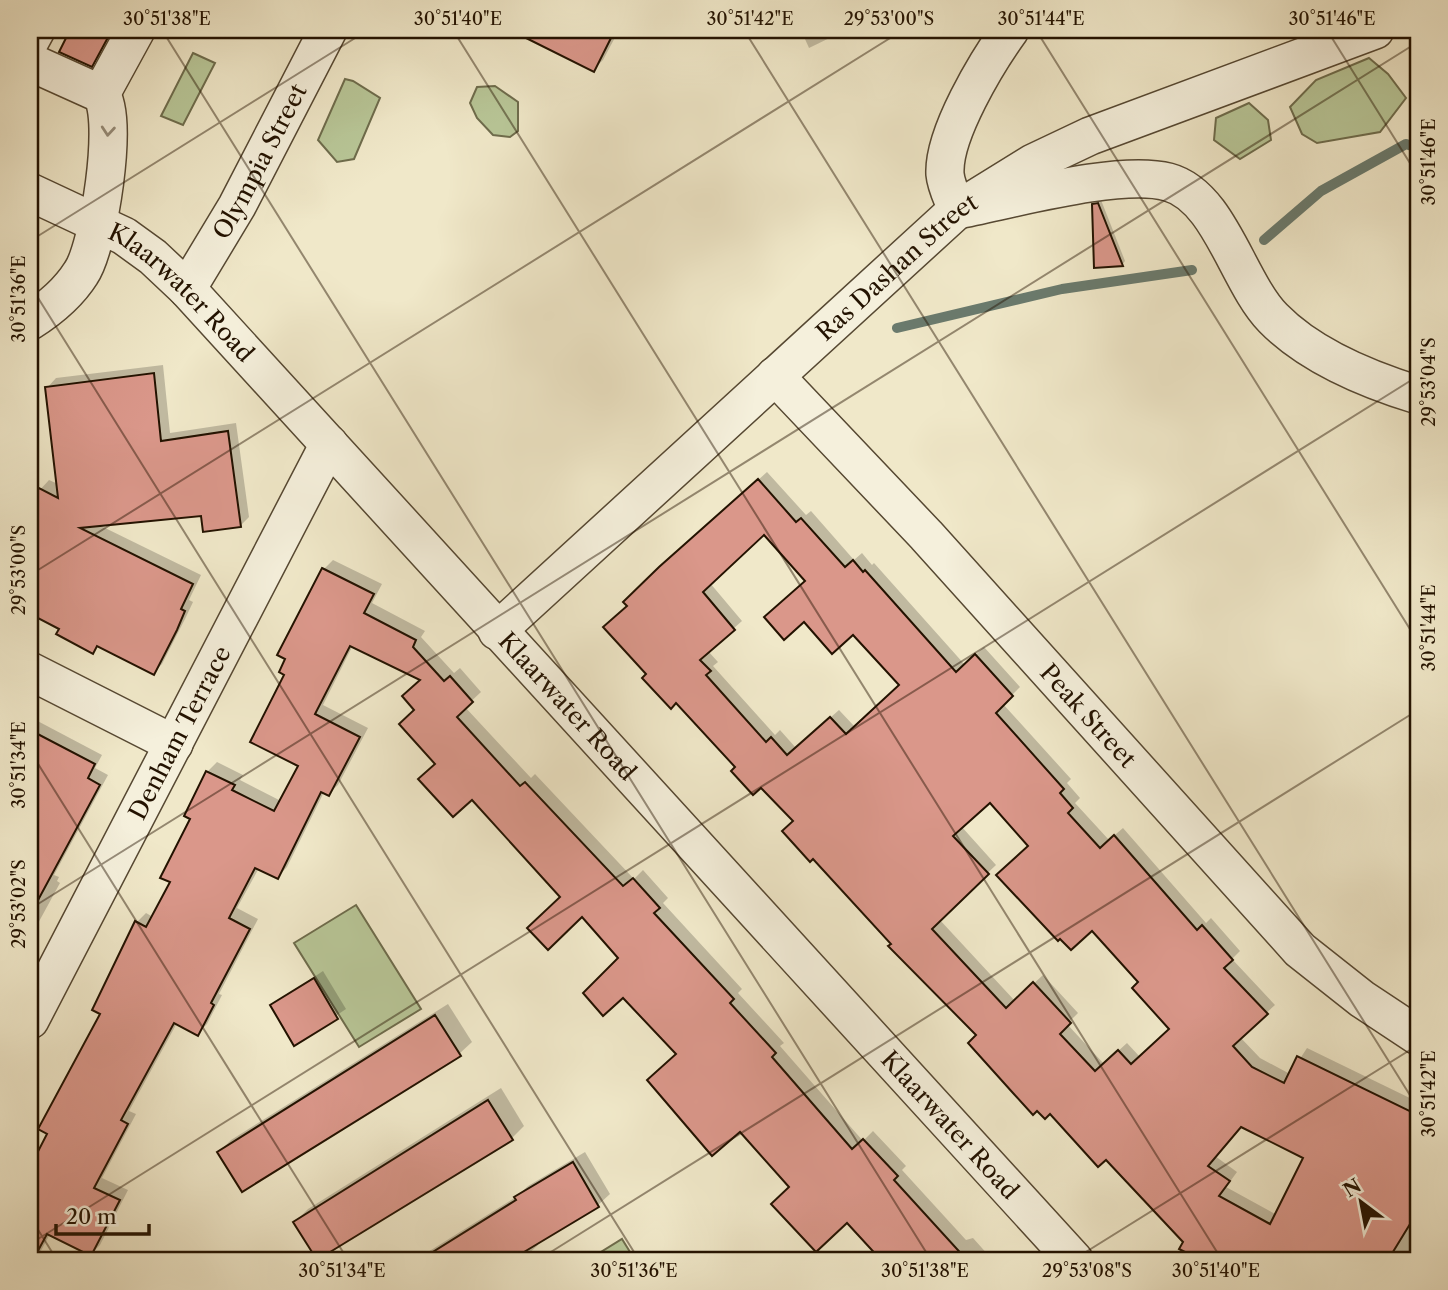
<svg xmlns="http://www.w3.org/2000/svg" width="1448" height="1290" viewBox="0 0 1448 1290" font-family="'Libre Caslon Text',serif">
<rect width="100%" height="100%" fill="#f0e8c9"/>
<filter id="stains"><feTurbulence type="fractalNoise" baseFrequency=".00286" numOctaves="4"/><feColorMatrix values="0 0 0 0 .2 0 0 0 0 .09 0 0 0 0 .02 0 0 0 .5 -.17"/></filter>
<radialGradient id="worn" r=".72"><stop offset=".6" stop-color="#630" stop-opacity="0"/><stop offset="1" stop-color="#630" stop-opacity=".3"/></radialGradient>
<g fill="#b8c697" stroke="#6e6c4c" stroke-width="2">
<path d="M193,53L215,63L183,125L161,116Z"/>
<path d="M1369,58L1388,74L1406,98L1380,132L1317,143L1302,134L1290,107L1316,80Z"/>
<path d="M345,79L353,81L380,98L354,159L337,162L318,140Z"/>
<path d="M495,86L518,102V131L510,137L493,135L477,118L470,103L477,87Z"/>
<path d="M1249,103L1268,120L1271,140L1240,159L1214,140L1216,118Z"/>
<path d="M356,905L421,1009L359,1047L294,943Z"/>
<path d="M622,1239L635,1260H588Z"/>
</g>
<g fill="#0003" fill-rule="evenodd">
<path d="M72,30H118L107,50L92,65L61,51Z"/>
<path d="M513,30H619L603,60L593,70Z"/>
<path d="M801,30H846L809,48Z"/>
<path d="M1101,200L1125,261L1122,265L1094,205Z"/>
<path d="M163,365L170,433L236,423L249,517L240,526L202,514L99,525L201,575L189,600L193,602L185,619L162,664L153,673L99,645L93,651L61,628L30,612V488L38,492L49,480L58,484L47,388L56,378Z"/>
<path d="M767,472L806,515L811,511L854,560L862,553L872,565L874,563L965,665L984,647L1020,687L1003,704L1071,779L1067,783L1080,798L1075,803L1109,840L1123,828L1206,923L1211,918L1240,951L1232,959L1275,1005L1240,1037L1260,1058L1290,1074L1307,1048L1418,1102V1260H1204L1181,1248L1185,1242L1106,1158L979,1035L893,944L795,821L761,785L737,767L648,674L629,605L669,559ZM764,532L901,684L855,727L839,710L796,748L780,730L775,735L713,666L718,662L708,651L742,621L710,583ZM990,800L1140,982L1171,1028L1140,1057L1127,1043L1104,1064L1067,1024L1078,1013L1043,975L1015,1001L939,919L996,865L961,826ZM1242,1125L1305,1158L1277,1215L1226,1187L1237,1172L1215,1156Z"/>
<path d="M333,560L382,584L372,603L425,631L421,637L454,673L460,668L481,692L465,707L531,778L535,774L634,879L643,870L668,898L663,903L742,989L738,993L784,1043L780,1046L863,1141L873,1131L906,1166L902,1170L966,1240L973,1238L990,1257L989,1260H884L847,1220L791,1187L678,1054L621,958L472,797L437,764L416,709L422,679L353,645L323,705L368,728L338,785L328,794L324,792L287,867L278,877L259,868L237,908L258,919L219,994L222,995L207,1024L198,1033L177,1023L129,1111L136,1114L102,1178L128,1190L100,1245L91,1254L50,1234L36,1260H30V1171L102,1013L137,922L146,913L153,917L172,882L207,772L217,762L243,775L240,780L281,801L300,765L287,674L288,658L280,654L324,569Z"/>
<path d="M30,717L102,755L95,768L108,775L54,875L59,877L57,881L60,883L30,938Z"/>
<path d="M323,971L346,1009L295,1043L272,1005Z"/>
<path d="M448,1004L472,1042L459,1054L219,1152L231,1140Z"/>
<path d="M501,1088L524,1126L512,1138L319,1259L295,1222L308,1209Z"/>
<path d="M585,1152L610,1194L598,1205L536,1242L538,1245L526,1256L520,1260H415L516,1197L528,1186Z"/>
</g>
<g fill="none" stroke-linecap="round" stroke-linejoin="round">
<g stroke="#6a7a6d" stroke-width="10">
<path d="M1264,240L1321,191L1406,144L1418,148"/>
<path d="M897,328L1062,289L1192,270"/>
</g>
</g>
<g fill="#da978a" stroke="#231200" stroke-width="2" fill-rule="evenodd">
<path d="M70,30H112L92,67L59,52Z"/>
<path d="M510,30H615L594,72Z"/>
<path d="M1098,203L1123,266L1094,268L1092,204Z"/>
<path d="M154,373L161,441L228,431L241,527L203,532L201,516L80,528L193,584L181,609L185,611L177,630L154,675L97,646L93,654L56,634L59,629L30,614V503L39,488L58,498L45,387Z"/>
<path d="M758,479L796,522L801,518L845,567L853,560L863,572L865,570L956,672L975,654L1013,696L996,713L1064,789L1060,793L1073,808L1068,813L1100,848L1114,835L1197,930L1202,925L1233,960L1224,968L1268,1014L1233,1046L1252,1067L1284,1083L1297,1056L1418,1115V1211L1388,1260H1201L1179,1249L1183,1242L1106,1160L1098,1167L1050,1114L1045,1119L1037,1111L1033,1115L1013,1093L968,1043L976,1035L888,946L891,944L813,859L810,862L782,831L793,821L761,788L753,795L731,771L735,767L676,703L671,709L642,678L646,674L603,627L627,606L623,602L659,567ZM764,535L805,581L764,617L784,640L804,622L832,654L853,635L899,685L846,734L830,717L787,755L771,737L766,742L706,675L711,671L700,660L735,630L703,592ZM990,803L1028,846L996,875L1058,941L1060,939L1071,950L1092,931L1138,982L1132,988L1169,1029L1131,1064L1118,1050L1095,1071L1060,1034L1071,1023L1033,982L1006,1008L932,929L989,874L953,836ZM1241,1127L1303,1158L1270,1224L1219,1196L1230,1181L1208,1166Z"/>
<path d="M322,568L374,594L364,613L416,640L413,647L444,681L450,676L473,702L457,717L520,786L525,782L623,886L633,878L660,908L654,913L734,999L730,1003L776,1053L772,1057L852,1149L863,1139L898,1176L894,1180L967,1260H881L847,1223L816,1252L771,1204L789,1187L740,1132L712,1156L647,1080L676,1054L623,998L603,1016L583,993L618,958L582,917L548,950L527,928L560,897L472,800L453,817L418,779L435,764L399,724L414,710L402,696L420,680L350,646L315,714L360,737L329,796L321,792L278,879L255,868L229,918L250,929L211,1003L214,1005L198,1036L174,1023L121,1120L128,1124L94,1188L120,1200L91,1256L47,1234L33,1260H30V1167L47,1134L38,1129L100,1014L92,1010L135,921L146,927L170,882L160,878L190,819L184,816L206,771L235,785L232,790L274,811L298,766L250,742L284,675L279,672L285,659L277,655Z"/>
<path d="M30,730L95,764L88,778L100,785L30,915Z"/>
<path d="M314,978L338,1019L294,1046L270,1005Z"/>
<path d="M435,1015L461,1056L242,1192L217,1152Z"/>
<path d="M488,1100L513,1140L317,1260L293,1222Z"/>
<path d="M573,1162L599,1207L524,1252L529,1260H420L516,1200L514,1197Z"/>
</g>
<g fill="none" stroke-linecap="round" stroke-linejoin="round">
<g stroke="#564832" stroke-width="40">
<g id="minor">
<path d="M1010,30C987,62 943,134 945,174C946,186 953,199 957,210C1010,200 1119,169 1168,182C1220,196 1237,281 1273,318C1310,356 1369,380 1418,395"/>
<path d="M30,41L36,30"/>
<path d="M30,62L101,94C119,118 99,247 81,273C69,292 49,309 30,321"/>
<path d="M101,94L136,30"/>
<path id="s1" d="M30,192L124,236L153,257L187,289L1074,1260"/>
<path id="s2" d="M187,289L237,206L328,30"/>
<path id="s3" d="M775,376L926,535L1300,950L1362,999L1418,1036"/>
<path id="s4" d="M497,631L957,210L1033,163L1090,136L1375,30"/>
<path d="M30,671L174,744"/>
<path id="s5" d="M30,1020L329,444"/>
</g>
</g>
<use href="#minor" stroke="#f5f0dc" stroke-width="37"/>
</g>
<defs><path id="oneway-chevron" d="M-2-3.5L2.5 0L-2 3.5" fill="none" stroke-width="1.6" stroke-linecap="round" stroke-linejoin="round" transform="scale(1.75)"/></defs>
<use stroke="#968c79" href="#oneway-chevron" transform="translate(108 131) rotate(95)"/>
<path fill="none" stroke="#231200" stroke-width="2" stroke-opacity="0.45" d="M162,30L931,1260M453,30L1222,1260M744,30L1418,1108M1036,30L1418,642M1327,30L1418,176M30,241L368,30M30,285L639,1260M30,575L903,30M30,751L348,1260M30,909L1418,42M30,1217L57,1260M30,1244L1418,376M538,1260L1418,710M1073,1260L1418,1045"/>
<g text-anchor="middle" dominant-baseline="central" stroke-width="5" stroke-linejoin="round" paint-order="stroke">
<g font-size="24" fill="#231200" stroke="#f5f0dc">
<text stroke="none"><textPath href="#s2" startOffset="147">Olympia Street</textPath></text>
<text stroke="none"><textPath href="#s4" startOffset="541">Ras Dashan Street</textPath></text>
<text stroke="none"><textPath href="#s1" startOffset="184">Klaarwater Road</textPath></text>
<text stroke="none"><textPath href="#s1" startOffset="751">Klaarwater Road</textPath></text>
<text stroke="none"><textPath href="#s3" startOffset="462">Peak Street</textPath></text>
<text stroke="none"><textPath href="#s5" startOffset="324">Denham Terrace</textPath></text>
<text stroke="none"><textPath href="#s1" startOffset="1318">Klaarwater Road</textPath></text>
</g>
</g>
<rect width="1448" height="1290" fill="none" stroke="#f0e8c9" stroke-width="77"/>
<g transform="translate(1361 1202) rotate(328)" stroke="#f5f0dc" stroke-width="5" paint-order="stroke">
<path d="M0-5L12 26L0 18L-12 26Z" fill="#231200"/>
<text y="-10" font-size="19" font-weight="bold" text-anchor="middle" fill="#231200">N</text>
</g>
<path d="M56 1224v10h93v-10" fill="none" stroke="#231200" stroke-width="3.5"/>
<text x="66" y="1224" font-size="21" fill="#231200" stroke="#f5f0dc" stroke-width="5" paint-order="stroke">20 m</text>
<rect x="38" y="38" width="1372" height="1214" fill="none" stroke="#231200" stroke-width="2.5"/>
<g font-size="18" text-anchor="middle" fill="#231200">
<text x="167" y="25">30°51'38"E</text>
<text x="458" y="25">30°51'40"E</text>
<text x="750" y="25">30°51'42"E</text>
<text x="889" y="25">29°53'00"S</text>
<text x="1041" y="25">30°51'44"E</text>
<text x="1332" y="25">30°51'46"E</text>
<text transform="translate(1429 162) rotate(-90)" y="6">30°51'46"E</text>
<text transform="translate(19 299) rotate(-90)" y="6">30°51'36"E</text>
<text transform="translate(1429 382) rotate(-90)" y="6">29°53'04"S</text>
<text transform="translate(19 570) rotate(-90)" y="6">29°53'00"S</text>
<text transform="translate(1429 628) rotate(-90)" y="6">30°51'44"E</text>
<text transform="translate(19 765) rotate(-90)" y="6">30°51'34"E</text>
<text transform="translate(19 904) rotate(-90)" y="6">29°53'02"S</text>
<text transform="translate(1429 1094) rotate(-90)" y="6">30°51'42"E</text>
<text x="342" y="1277">30°51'34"E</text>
<text x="634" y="1277">30°51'36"E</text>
<text x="925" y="1277">30°51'38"E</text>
<text x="1087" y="1277">29°53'08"S</text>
<text x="1216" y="1277">30°51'40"E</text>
</g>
<rect width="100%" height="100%" filter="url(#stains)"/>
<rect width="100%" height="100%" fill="url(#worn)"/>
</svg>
